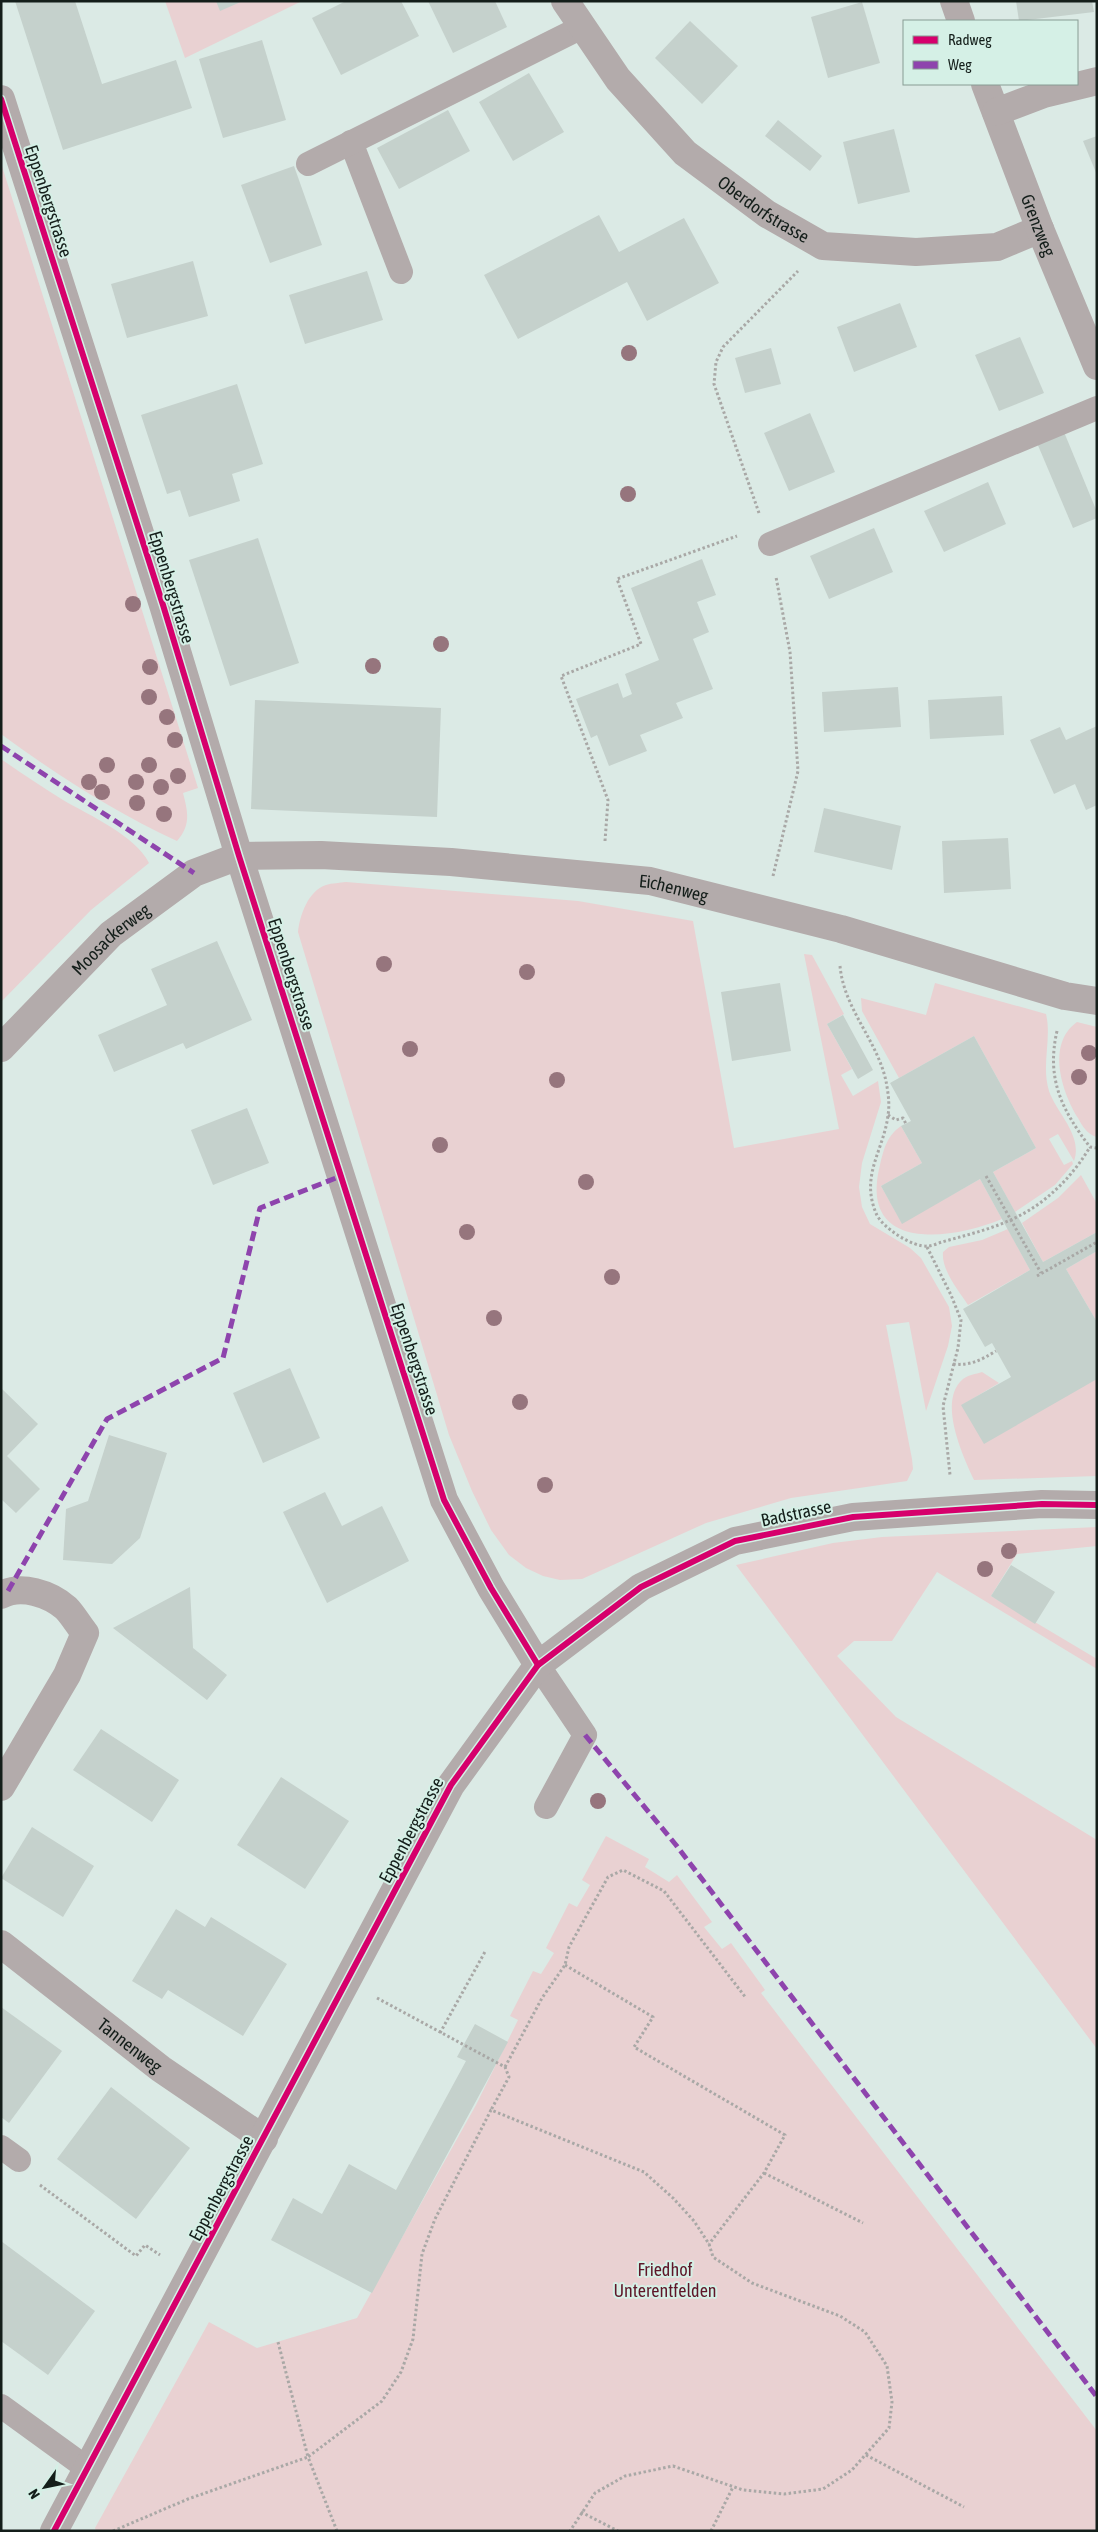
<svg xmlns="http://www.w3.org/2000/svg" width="1098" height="2532" viewBox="0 0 1098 2532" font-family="'Asap Condensed',sans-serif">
<rect width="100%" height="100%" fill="#dbeae5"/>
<g fill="#e9d1d2">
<path d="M165,1H302L185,58Z"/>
<path d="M1,163L198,788L183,793C188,812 191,825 177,841C114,812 57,775 1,734Z"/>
<path d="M1,759C21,773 42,787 63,800C89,815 136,836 149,863L91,910L1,1002Z"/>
<path d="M346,882L578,901L693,921L734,1148L839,1129L804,954L812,955L844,1014L827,1024L852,1069L841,1075L853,1096L878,1081L881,1102L862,1163L859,1187L862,1207L870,1224L910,1248L921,1258L949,1307L952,1326L948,1346L926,1411L909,1322L886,1325L912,1459L913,1469L907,1481L791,1498L706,1523L582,1579L560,1580L543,1576L526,1568L509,1555L491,1530L472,1491L449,1435L298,932C300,915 308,891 326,885C332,883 340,883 346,882Z"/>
<path d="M935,983L1046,1014C1052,1039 1041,1065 1049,1091C1057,1114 1083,1135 1074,1161L1058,1134L1049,1139L1064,1165L1072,1161L1073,1164L1055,1185L1015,1212L993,1172L1036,1148L974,1036L899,1078L862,1011L861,998L926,1015Z"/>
<path d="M1077,1022L1097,1027V1137C1088,1135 1082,1126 1078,1118C1062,1092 1046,1044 1077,1022Z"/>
<path d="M901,1126L922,1163L881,1186L902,1223L980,1179L1002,1219C949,1241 858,1252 880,1165C884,1148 887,1136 901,1126Z"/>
<path d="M1081,1175L1097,1204V1232L1043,1262L1022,1223L1058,1198Z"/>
<path d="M1008,1229L1030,1270L968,1305C959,1291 941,1270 943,1252L949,1247L982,1240Z"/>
<path d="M1097,1251V1322L1066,1269Z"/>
<path d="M982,1372L999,1383L962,1405L1097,1379V1476L974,1480C963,1456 937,1401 963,1379C968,1375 976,1374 982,1372Z"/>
<path d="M1097,1527V1546L1017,1554L991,1596L1097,1659V1669L937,1572L892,1641H854L837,1656L896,1717L1097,1840V2049L736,1565L833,1543L882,1537Z"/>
<path d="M606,1836L649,1859L645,1867L669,1882L677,1875L712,1922L704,1927L722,1949L731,1943L765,1990L761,1993L1097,2431V2531H96L95,2528L209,2322L257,2348L357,2318L476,2105L518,2020L510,2016L533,1971L541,1974L554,1953L546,1948L569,1903L577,1907L590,1885L582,1880Z"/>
</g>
<g fill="#c5d1cc">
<path d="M15,1H75L102,84L176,60L192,108L63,150Z"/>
<path d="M216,1H243L220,11Z"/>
<path d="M346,1H401L419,36L341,75L312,18Z"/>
<path d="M428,1H495L507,27L453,53Z"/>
<path d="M1016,1H1092L1094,12L1019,21Z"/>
<path d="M862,2L880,63L828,78L811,17Z"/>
<path d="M690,21L738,66L702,104L655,58Z"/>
<path d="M262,40L286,120L223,138L199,59Z"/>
<path d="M529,73L564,132L513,161L479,102Z"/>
<path d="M448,110L470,151L399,189L377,148Z"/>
<path d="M778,120L822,156L810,171L765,136Z"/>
<path d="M894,129L910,192L858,204L843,142Z"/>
<path d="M1097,136V175L1083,141Z"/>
<path d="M294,166L322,245L270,263L241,185Z"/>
<path d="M599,215L619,252L684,218L719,283L647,321L627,282L518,339L484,275Z"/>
<path d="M193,261L208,316L127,338L111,284Z"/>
<path d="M367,271L383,320L305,344L289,295Z"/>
<path d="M900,303L917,347L854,372L837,327Z"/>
<path d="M1020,337L1044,393L999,411L975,355Z"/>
<path d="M771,348L781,384L745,393L735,358Z"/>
<path d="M237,384L263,464L232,474L240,501L189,517L180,490L167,494L141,415Z"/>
<path d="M810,413L835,472L789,491L764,433Z"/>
<path d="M1064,432L1097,512V518L1073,528L1037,443Z"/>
<path d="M988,482L1006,524L944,552L924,511Z"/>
<path d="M874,528L893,572L829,599L810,556Z"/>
<path d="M258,538L299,663L230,686L189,560Z"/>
<path d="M702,559L716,595L697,602L709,632L693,639L713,689L676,703L683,718L640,735L647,751L609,766L597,735L591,738L576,699L618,683L623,698L632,694L625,674L659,660L631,588Z"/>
<path d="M898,687L901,727L824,732L822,692Z"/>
<path d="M1002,696L1004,735L930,739L928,700Z"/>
<path d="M255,700L441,708L437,817L251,809Z"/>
<path d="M1097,726V805L1086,810L1075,784L1054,794L1030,740L1060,727L1066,740Z"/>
<path d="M824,808L901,826L892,870L814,852Z"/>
<path d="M1008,838L1011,889L944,893L942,841Z"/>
<path d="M217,941L252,1020L186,1049L183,1043L114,1072L98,1035L167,1005L151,969Z"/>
<path d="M780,983L791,1051L732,1061L721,992Z"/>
<path d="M843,1015L873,1070L858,1079L827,1024Z"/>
<path d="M974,1036L1036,1148L993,1172L1043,1262L1097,1232V1251L1066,1269L1097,1322V1379L984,1444L961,1405L1011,1377L992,1343L985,1347L963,1309L1030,1270L980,1179L902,1224L881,1186L922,1163L901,1126L911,1121L890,1083Z"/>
<path d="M247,1108L269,1163L213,1185L191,1130Z"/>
<path d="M290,1368L320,1438L263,1463L233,1393Z"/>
<path d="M1,1388L38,1424L7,1456L40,1489L16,1513L1,1499Z"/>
<path d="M109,1435L167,1453L140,1538L112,1564L63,1560L66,1509L88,1501Z"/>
<path d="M325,1492L342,1526L382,1506L409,1561L327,1603L283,1512Z"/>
<path d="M1011,1565L1055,1592L1035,1624L991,1596Z"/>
<path d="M190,1587L193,1648L227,1675L207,1700L113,1628Z"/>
<path d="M101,1729L179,1780L152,1822L73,1770Z"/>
<path d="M281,1777L349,1821L305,1889L237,1845Z"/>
<path d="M32,1827L94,1866L63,1917L1,1878Z"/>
<path d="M176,1909L205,1927L211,1917L287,1964L243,2036L168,1990L162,1999L132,1981Z"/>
<path d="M1,2007L62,2051L9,2123L1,2117Z"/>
<path d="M475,2024L508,2042L372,2293L271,2240L293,2198L322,2214L349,2164L396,2190L466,2061L457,2057Z"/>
<path d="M111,2087L190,2148L136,2219L57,2159Z"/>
<path d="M1,2241L95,2311L48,2375L1,2341Z"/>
</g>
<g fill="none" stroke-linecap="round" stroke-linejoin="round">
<g stroke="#a9a8a6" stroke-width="3" stroke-dasharray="2.5 2.5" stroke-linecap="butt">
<path d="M759,513L714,384L716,362L723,347L798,271"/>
<path d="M605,841L608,800L561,676L641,644L617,579L737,536"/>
<path d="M773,876L798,771L790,652L776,577"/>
<path d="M840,966C844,1009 877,1040 886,1081C888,1092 890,1104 888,1115C884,1150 860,1175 876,1213C881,1227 913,1248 928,1246C933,1246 938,1243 942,1242C977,1232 1010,1225 1040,1203C1061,1187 1076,1170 1090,1147"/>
<path d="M1057,1031C1046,1079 1062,1110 1090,1147L1097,1148"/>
<path d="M888,1115L896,1120L903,1118L906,1124"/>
<path d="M986,1176L1041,1273"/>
<path d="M927,1247L951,1295L961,1320L958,1348L943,1406L950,1475"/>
<path d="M1037,1276L1097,1242"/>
<path d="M953,1364C970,1366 981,1360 996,1351"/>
<path d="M565,1965L653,2017L634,2047L785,2135L764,2173L709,2244"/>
<path d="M377,1998L505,2067L509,2077L491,2110"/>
<path d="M440,2033L486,1950"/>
<path d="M505,2067L542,1998L565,1965L569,1947L608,1877L623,1870L664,1891L746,1998"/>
<path d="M764,2173L863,2223"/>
<path d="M40,2185L136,2256L145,2245L160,2255"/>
<path d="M866,2455L964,2507"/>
<path d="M581,2512L618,2531"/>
<path d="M113,2531L188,2499L308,2457L278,2342"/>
<path d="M337,2531L308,2457L382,2401L401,2372L413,2339L422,2254L435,2219L491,2110L644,2172L673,2198L694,2221L709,2244L713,2257L752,2283L840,2316L865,2332L887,2366L892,2402L889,2428L852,2470L823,2489L784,2494L743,2490L673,2466L625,2476L595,2493L570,2531"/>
<path d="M711,2531L733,2487"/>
</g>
<g stroke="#b3abab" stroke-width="24">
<path d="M351,142L401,272"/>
<path d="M308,164L582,27"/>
<path d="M770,544L1097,408"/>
<path d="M538,1665L585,1735L546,1807"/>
<path d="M1,2147L19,2160"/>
<path d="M1,2406L88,2469"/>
</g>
<g stroke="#b3abab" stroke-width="28">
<path id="s1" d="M565,1L618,79L685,153L767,214L823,246L916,252L997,247L1040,229"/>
<path d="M954,1L961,21"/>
<path id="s2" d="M985,84L1040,229L1097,366"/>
<path d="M1,99L163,605L239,856L444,1500L491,1588L538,1665"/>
<path d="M996,112L1044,94L1097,81"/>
<path id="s3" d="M1,1048L111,934L194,873L239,856L321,855L451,862L650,881L841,929L1065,996L1097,1001"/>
<path d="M1,1595C21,1584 50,1594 66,1608C73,1615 79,1626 85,1633L67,1675L1,1787"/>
<path id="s4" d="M1,1944L161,2069L264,2139"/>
<path d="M54,2531L451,1785L538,1665L641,1587L735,1541L853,1517L1042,1504L1097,1505"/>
</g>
<g stroke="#8e44ad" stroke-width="5" stroke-dasharray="10 5" stroke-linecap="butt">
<path d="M1,746L194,873"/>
<path d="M8,1591L107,1419L223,1358L260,1208L341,1176"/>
<path d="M585,1735L676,1845L1097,2397"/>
</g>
<g stroke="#d5f0e6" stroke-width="9">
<g id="cycleway">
<path d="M1,99L163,605L239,856L444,1500L491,1588L538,1665"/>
<path d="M54,2531L451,1785L538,1665L641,1587L735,1541L853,1517L1042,1504L1097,1505"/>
</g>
</g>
<use href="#cycleway" stroke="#d6006c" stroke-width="6"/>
</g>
<g fill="#96757d">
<circle cx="629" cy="353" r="8"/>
<circle cx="628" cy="494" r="8"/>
<circle cx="133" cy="604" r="8"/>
<circle cx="441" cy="644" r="8"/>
<circle cx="373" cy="666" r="8"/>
<circle cx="150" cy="667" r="8"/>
<circle cx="149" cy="697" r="8"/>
<circle cx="167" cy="717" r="8"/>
<circle cx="175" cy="740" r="8"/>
<circle cx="107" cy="765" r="8"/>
<circle cx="149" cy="765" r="8"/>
<circle cx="178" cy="776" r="8"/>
<circle cx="89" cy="782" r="8"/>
<circle cx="136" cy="782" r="8"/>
<circle cx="161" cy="787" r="8"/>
<circle cx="102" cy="792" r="8"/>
<circle cx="137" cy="803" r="8"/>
<circle cx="164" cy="814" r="8"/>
<circle cx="384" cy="964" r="8"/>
<circle cx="527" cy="972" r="8"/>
<circle cx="410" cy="1049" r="8"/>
<circle cx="1089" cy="1053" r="8"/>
<circle cx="1079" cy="1077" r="8"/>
<circle cx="557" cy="1080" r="8"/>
<circle cx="440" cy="1145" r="8"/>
<circle cx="586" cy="1182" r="8"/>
<circle cx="467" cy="1232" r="8"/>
<circle cx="612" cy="1277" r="8"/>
<circle cx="494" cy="1318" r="8"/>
<circle cx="520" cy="1402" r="8"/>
<circle cx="545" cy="1485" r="8"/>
<circle cx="1009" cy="1551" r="8"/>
<circle cx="985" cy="1569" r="8"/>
<circle cx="598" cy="1801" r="8"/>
</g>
<g text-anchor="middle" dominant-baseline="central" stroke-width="4" stroke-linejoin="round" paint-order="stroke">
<g font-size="18" fill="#141e1a" stroke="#d5f0e6">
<text transform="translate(49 201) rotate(72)">Eppenbergstrasse</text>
<text stroke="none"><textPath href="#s1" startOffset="291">Oberdorfstrasse</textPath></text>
<text stroke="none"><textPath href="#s2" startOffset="151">Grenzweg</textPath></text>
<text transform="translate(172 587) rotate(73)">Eppenbergstrasse</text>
<text stroke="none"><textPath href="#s3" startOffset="746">Eichenweg</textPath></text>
<text stroke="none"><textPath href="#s3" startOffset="155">Moosackerweg</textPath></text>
<text transform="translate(292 974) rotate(72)">Eppenbergstrasse</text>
<text transform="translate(415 1359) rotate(72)">Eppenbergstrasse</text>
<text transform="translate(796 1513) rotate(-12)">Badstrasse</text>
<text transform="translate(411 1830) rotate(-62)">Eppenbergstrasse</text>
<text stroke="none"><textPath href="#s4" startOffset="164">Tannenweg</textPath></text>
<text transform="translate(221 2188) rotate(-62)">Eppenbergstrasse</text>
</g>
<g font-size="18" fill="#5e1628" stroke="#d5f0e6">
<text x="665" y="2269">Friedhof<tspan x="665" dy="21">Unterentfelden</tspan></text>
</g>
</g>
<rect width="1098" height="2532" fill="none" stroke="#141e1a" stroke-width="5"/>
<rect x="903" y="20" width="175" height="65" fill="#d5f0e6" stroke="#889c94"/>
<rect x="913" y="36" width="25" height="8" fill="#d6006c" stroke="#889c94"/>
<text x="948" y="45" font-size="15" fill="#141e1a">Radweg</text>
<rect x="913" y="61" width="25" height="8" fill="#8e44ad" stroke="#889c94"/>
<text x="948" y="70" font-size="15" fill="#141e1a">Weg</text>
<g transform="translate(45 2487) rotate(237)" stroke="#d5f0e6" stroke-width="4" paint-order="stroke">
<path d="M0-4L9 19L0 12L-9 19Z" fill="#141e1a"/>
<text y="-8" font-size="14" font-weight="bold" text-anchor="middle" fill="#141e1a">N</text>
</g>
</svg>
